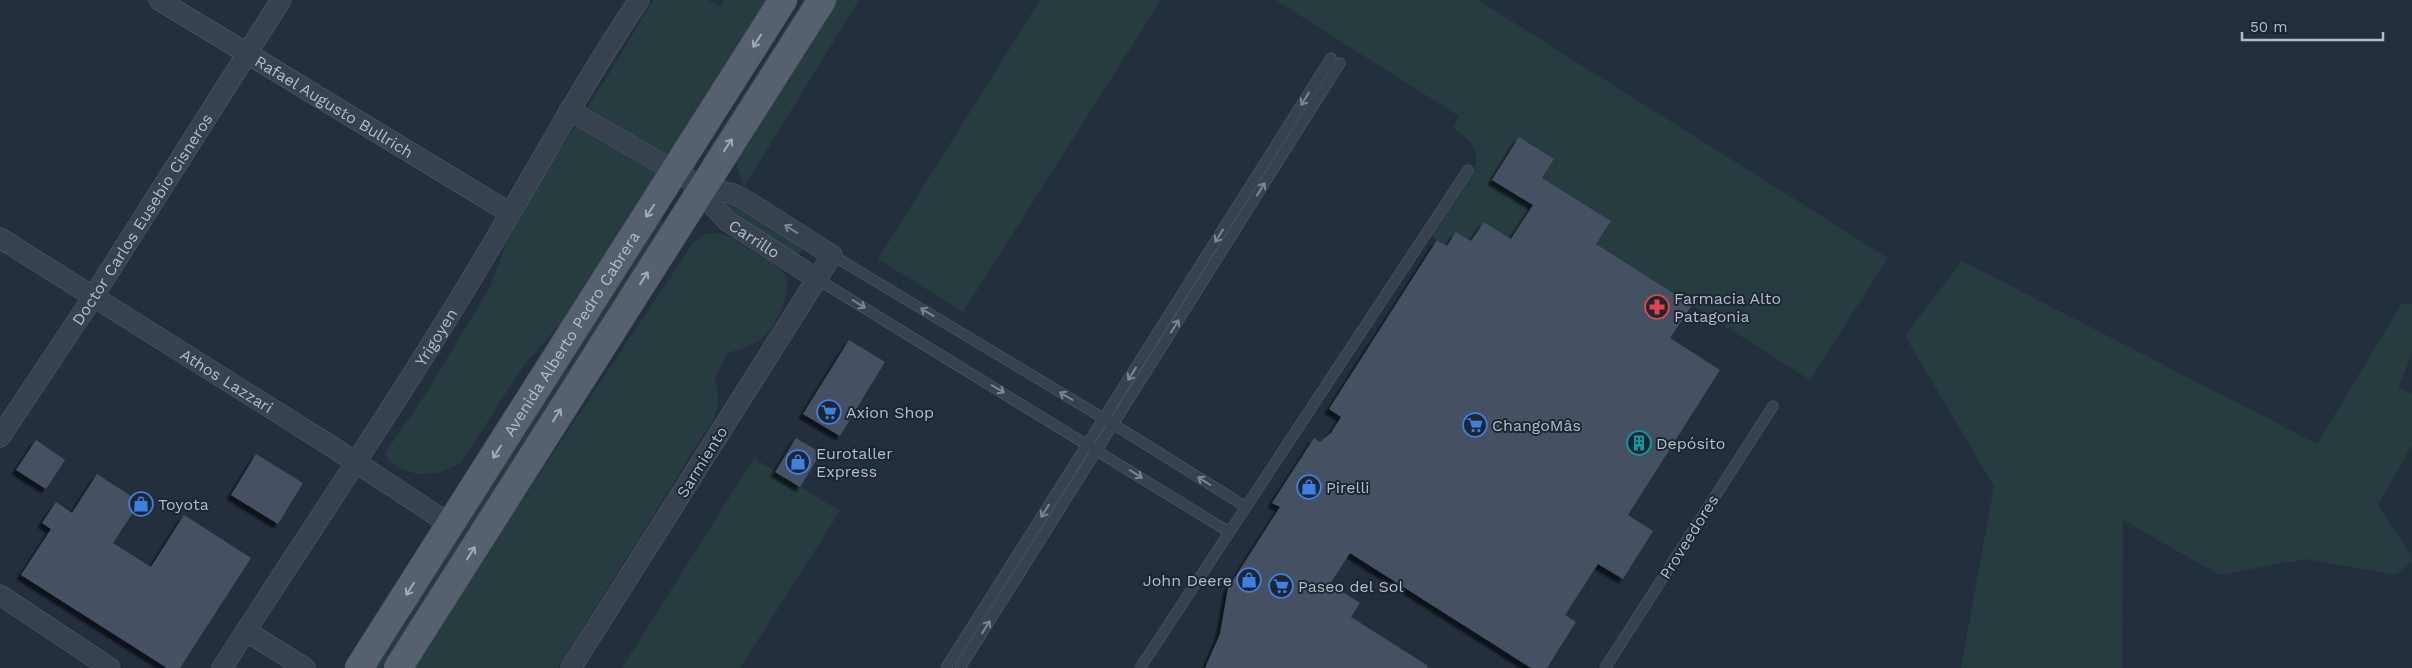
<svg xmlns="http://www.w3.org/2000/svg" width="2412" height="668" viewBox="0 0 2412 668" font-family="'Work Sans',sans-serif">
<defs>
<filter id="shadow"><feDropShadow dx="-4.5" dy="4.5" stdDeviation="1" flood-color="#0009"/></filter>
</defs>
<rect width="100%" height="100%" fill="#242f3e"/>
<g fill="#263c3f">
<path d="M653,0H708L720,7L725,0H767L571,312L524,365L461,463L439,473L417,474L399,468L388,460L385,453L423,398L490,287L506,244L543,176L607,77Z"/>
<path d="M803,0H808L706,161L702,159Z"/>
<path d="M833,0H859L744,187L737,166L738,153Z"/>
<path d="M1040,0H1161L963,312L878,259Z"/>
<path d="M1275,0H1478L1888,258L1810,380L1596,244L1611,221L1542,178L1554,159L1519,137L1533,205L1511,239L1484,222L1471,241L1456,232L1447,246L1432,236L1475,168C1480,148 1467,138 1453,128L1459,116Z"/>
<path d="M727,205H734L802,247V252L796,254L730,212Z"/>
<path d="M654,217L667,224L383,668H375L408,620L424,579Z"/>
<path d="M713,233C729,233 740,244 754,252C763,258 783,267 786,278C792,295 774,330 760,340C751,347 739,349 728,353L715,377L719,403L714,418L558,668H410L693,243L704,234Z"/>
<path d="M1962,261L2317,444L2402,303L2412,304V354L2398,388L2412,393V445L2378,505L2412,557V561L2396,575L2306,559L2219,575L2123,520L2122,668H1961L1994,486L1905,336Z"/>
<path d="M754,458L840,511L740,668H622Z"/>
</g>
<g fill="#455162" filter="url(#shadow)">
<path d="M1519,137L1554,159L1542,178L1611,221L1596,244L1692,305L1670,338L1720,370L1628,515L1653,531L1623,579L1598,564L1565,615L1576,622L1547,668H1531L1350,553L1330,584L1360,603L1351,617L1428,666L1427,668H1205L1220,634L1228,588L1280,507L1272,503L1314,438L1320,442L1331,433L1341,417L1329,409L1437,240L1447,246L1456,232L1471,241L1484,222L1511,239L1533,205L1492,180Z"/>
<path d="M849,340L885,362L840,436L803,414Z"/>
<path d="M796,438L821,453L800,487L775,472Z"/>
<path d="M36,440L65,460L46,489L16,470Z"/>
<path d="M256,454L303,483L278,524L231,495Z"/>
<path d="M97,474L140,502L113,543L151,567L184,515L251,558L180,668H167L21,575L51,529L42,523L56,502L72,513Z"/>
</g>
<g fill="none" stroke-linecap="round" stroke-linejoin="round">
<g stroke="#565f6c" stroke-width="11">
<g id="service">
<path d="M832,255L1113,424L1246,507"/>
<path d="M817,279L1229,532"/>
<path d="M946,668L1331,58"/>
<path d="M960,668L1340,63"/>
<path d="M1140,668L1468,170"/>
<path d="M1605,668L1773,406"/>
</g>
</g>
<g stroke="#565f6c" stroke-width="21">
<g id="minor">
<path id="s1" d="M159,0L510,213"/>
<path d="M569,110L702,187L733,194L742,198L832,255L571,668"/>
<path id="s2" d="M702,187L715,208L727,221L817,279"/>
<path id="s3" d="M0,238L331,446L451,525"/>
<path id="s4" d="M0,437L93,297L281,0"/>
<path d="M0,595L110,668"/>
<path d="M246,631L305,668"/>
<path id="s5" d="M222,668C315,523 413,380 500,231C546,153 589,74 639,0"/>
</g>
</g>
<g stroke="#414a57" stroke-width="29">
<g id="primary">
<path id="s6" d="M359,668L783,0"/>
<path d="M398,668L822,0"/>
</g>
</g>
<use href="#service" stroke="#38414e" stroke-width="10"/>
<use href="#minor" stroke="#38414e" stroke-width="20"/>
<use href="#primary" stroke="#56606e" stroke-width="28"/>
</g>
<defs><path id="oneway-shaft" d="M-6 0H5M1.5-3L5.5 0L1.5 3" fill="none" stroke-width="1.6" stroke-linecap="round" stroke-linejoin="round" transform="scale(1.25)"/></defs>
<g stroke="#a1aab7">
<use href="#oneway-shaft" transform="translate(757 41) rotate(122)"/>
<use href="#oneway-shaft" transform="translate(728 145) rotate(-57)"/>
<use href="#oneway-shaft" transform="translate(650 211) rotate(123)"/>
<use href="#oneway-shaft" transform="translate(644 278) rotate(-58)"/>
<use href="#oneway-shaft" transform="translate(557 415) rotate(-58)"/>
<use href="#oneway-shaft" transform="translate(497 452) rotate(122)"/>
<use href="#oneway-shaft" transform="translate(471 553) rotate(-58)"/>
<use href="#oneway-shaft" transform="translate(410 589) rotate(123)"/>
</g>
<g stroke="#7c8592">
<use href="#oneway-shaft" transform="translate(1305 99) rotate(122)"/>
<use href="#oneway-shaft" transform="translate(1261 189) rotate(-58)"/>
<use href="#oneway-shaft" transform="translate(791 229) rotate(-148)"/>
<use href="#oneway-shaft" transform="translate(1219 236) rotate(122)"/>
<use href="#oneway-shaft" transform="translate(859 304) rotate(32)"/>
<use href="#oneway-shaft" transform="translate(927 312) rotate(-149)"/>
<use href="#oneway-shaft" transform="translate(1175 326) rotate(-58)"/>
<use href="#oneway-shaft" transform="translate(1132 374) rotate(122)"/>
<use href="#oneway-shaft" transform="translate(998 389) rotate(31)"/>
<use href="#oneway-shaft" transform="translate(1066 396) rotate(-149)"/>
<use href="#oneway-shaft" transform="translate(1136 474) rotate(32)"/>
<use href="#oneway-shaft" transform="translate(1204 481) rotate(-148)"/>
<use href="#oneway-shaft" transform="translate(1045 511) rotate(122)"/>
<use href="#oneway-shaft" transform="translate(986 627) rotate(-58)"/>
</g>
<defs>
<g id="pharmacy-ring" transform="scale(1.25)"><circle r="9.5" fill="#1d2633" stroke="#e0444e" stroke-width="1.5"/><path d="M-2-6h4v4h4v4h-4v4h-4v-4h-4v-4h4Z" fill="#e0444e"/></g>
<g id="supermarket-ring" transform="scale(1.25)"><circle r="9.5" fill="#1d2633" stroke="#3f7fe0" stroke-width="1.5"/><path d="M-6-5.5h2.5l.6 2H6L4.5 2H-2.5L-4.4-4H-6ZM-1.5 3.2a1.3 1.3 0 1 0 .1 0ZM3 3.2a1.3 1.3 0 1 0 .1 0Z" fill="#3f7fe0"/></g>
<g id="building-ring" transform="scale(1.25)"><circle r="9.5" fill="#1d2633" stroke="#0f9aa8" stroke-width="1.5"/><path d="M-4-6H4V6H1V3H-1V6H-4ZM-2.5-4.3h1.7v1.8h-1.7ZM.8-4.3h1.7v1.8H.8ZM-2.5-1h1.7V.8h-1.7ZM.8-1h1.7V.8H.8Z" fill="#0f9aa8"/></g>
<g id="shop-ring" transform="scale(1.25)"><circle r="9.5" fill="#1d2633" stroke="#3f7fe0" stroke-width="1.5"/><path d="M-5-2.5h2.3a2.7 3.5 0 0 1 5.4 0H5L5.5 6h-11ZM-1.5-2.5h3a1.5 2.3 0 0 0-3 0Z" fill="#3f7fe0"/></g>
</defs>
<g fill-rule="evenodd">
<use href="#pharmacy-ring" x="1657" y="307"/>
<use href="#supermarket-ring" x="829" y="412"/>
<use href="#supermarket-ring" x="1475" y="425"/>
<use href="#building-ring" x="1639" y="443"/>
<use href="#shop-ring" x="798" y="462"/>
<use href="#shop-ring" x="1309" y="487"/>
<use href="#shop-ring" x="141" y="504"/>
<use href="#shop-ring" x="1249" y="580"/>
<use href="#supermarket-ring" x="1281" y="586"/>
</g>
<g text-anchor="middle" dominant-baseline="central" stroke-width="4" stroke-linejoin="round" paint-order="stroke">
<g font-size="16" fill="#b4bcc9" stroke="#1d2633">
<text stroke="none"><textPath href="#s1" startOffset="205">Rafael Augusto Bullrich</textPath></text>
<text stroke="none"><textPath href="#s4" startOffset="260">Doctor Carlos Eusebio Cisneros</textPath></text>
<text stroke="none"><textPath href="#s2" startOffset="75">Carrillo</textPath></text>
<text stroke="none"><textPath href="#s6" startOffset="396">Avenida Alberto Pedro Cabrera</textPath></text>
<text stroke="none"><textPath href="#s5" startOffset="394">Yrigoyen</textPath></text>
<text stroke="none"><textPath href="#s3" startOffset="268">Athos Lazzari</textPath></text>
<text transform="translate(702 462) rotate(-58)">Sarmiento</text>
<text transform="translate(1689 537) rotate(-58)">Proveedores</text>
</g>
<g font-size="16" fill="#b4bcc9" stroke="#1d2633" text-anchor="start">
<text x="1674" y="298">Farmacia Alto<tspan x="1674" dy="18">Patagonia</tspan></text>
<text x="846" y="412">Axion Shop</text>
<text x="1492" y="425">ChangoMâs</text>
<text x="1656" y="443">Depósito</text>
<text x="816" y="453">Eurotaller<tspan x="816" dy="18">Express</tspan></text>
<text x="1326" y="487">Pirelli</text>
<text x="158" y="504">Toyota</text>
<text x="1232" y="580" text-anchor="end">John Deere</text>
<text x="1298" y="586">Paseo del Sol</text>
</g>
</g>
<path d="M2242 32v8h141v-8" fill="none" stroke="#b4bcc9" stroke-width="2.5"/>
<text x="2250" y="32" font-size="15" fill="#b4bcc9" stroke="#1d2633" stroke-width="4" paint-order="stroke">50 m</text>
</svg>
